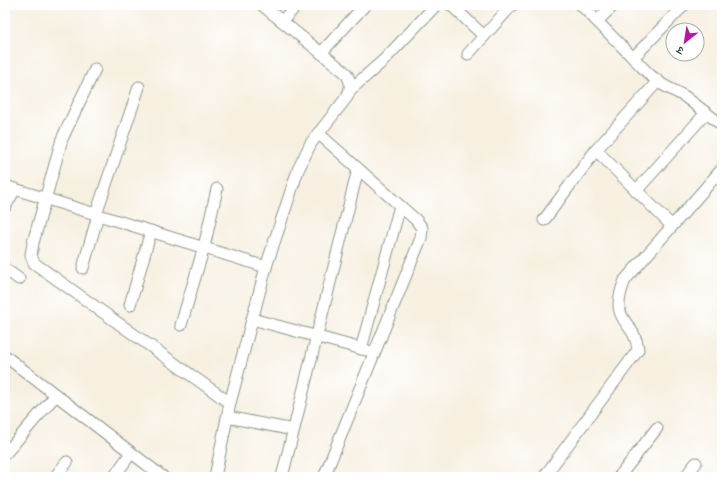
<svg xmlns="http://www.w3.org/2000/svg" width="727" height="482" viewBox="0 0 727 482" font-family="'IM FELL English','Noto Serif Devanagari',serif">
<rect width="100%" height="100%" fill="#fff"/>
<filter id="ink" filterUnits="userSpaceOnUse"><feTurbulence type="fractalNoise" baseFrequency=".025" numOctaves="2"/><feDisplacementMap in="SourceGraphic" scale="8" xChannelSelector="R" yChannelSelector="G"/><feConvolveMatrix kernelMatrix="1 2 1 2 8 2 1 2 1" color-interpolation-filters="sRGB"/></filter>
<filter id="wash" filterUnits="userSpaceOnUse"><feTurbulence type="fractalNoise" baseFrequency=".012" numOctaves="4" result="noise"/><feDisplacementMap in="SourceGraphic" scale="16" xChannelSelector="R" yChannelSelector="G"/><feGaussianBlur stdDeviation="0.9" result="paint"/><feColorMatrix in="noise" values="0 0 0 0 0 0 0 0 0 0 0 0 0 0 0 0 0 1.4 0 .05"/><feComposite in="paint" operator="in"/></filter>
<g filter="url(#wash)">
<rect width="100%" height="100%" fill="#f7f0e1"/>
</g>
<g filter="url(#ink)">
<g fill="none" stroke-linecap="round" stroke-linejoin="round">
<g stroke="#8b968a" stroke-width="13">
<g id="street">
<path d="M451,5L484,36"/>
<path d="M581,5L650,75L663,85L684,96L722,125"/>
<path d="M282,21L297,5"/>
<path d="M597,21L614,5"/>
<path d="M321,53L365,5"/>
<path d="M468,54L512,5"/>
<path d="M633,58L684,5"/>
<path d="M95,69L62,139L33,243L31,255L34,263L230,403"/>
<path d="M351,89L384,60L436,5"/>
<path d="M318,133L416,220L422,228L421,238L324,477"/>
<path d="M596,150L672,226"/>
<path d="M5,186L266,267"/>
<path d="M636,191L706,113"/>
<path d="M5,207L15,189"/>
<path d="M96,214L139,87"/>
<path d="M544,220L596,150L658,81"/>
<path d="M83,268L98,215"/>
<path d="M5,269L19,279"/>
<path d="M130,305L151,231"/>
<path d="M252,319L366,350"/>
<path d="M181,325L204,247L217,189"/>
<path d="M361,349L400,206"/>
<path d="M5,356L163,477"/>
<path d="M227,417L294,430"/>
<path d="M5,454L56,395"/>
<path d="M55,477L67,462"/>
<path d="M114,477L131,453"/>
<path d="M215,477L230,403L266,267L298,170L311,143L347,97C352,87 351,82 346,73L262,5"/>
<path d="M282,477L358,169"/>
<path d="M544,477L638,350C635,318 607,324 625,280L722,169"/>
<path d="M619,477L657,428"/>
<path d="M685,477L696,463"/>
</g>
</g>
<use href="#street" stroke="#fff" stroke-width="11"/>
</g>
</g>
<rect width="727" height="482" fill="none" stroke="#fff" stroke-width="20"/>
<g transform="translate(685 42) rotate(210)"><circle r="19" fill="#ffffff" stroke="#a5b1ae"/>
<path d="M0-3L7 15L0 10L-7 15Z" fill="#b5179e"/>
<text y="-6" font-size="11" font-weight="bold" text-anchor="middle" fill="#1f3d34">उ</text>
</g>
</svg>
